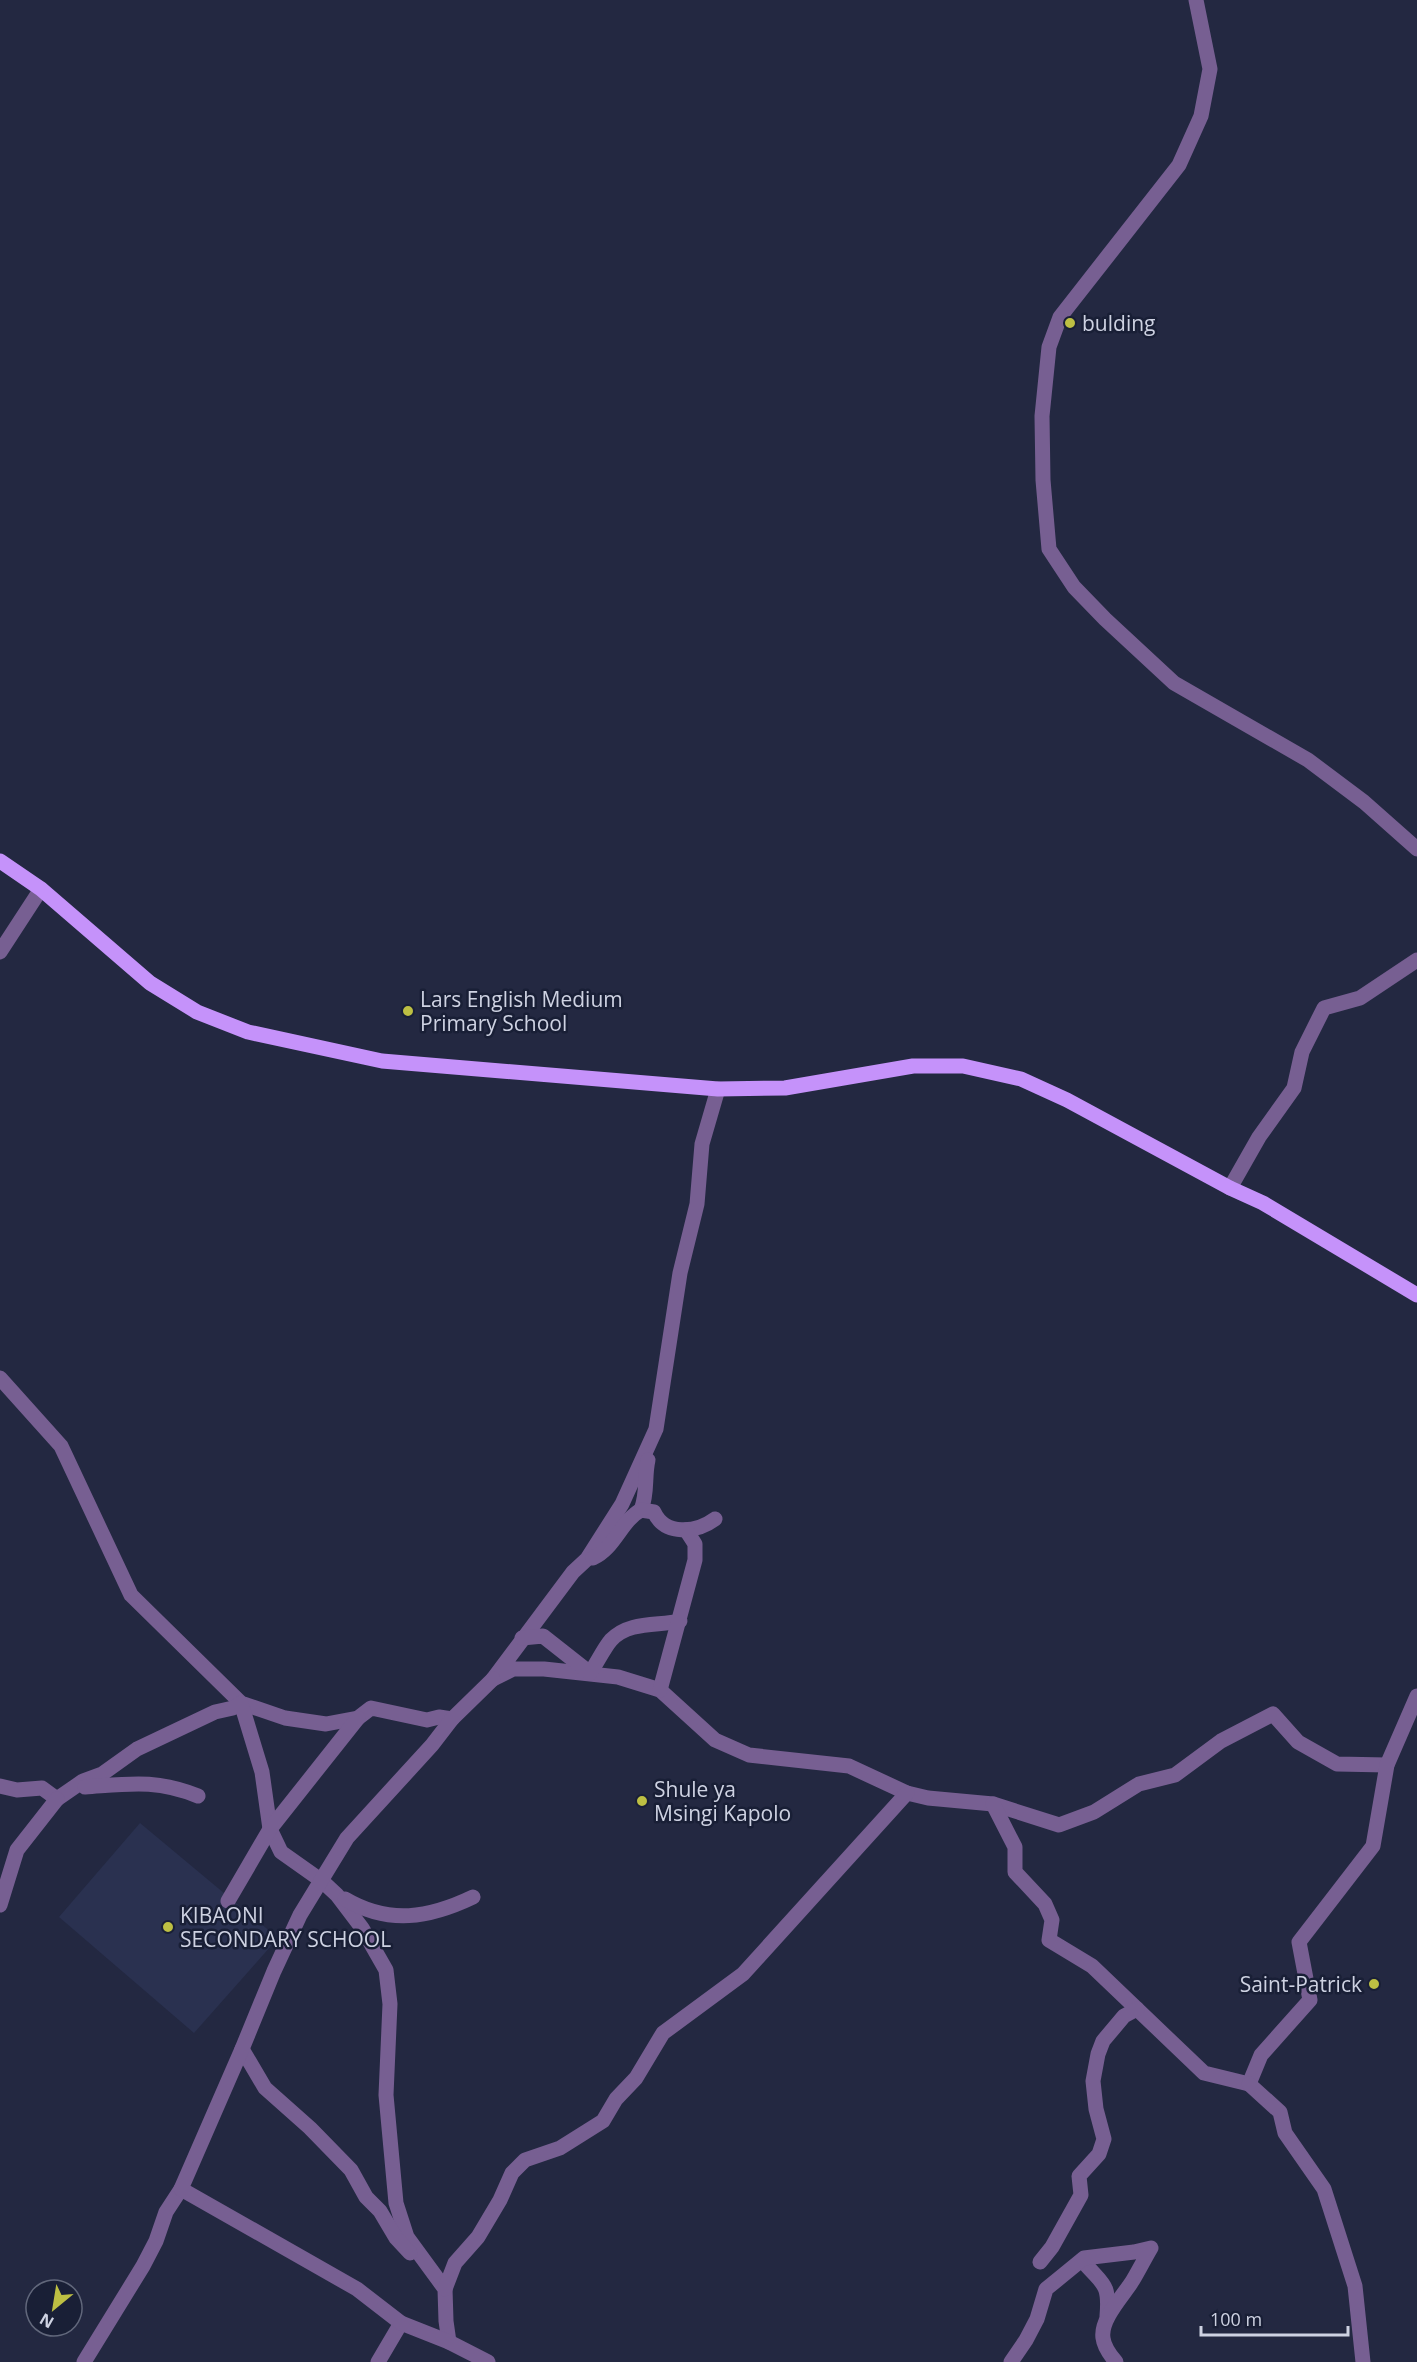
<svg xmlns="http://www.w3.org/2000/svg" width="1417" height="2362" viewBox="0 0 1417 2362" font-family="'Open Sans',sans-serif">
<rect width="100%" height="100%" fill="#232841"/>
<path fill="#2a3150" d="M140,1823L278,1938L194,2033L59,1917Z"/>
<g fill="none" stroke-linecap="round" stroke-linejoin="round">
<g stroke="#775f92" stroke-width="15">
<path d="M1196,0L1210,69L1201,116L1179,165L1060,317L1049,347L1042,416L1043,480L1049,549L1074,587L1105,619L1174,683L1308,760L1364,802L1417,849"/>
<path d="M0,952L41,889"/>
<path d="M718,1089L702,1144L697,1204L680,1273L656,1429L622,1504L587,1559L573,1572L493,1679L513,1669H544L618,1677L660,1690L715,1740L749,1755L849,1766L907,1793L928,1798L993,1804L1059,1825L1094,1812L1139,1784L1175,1775L1221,1741L1273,1714L1298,1742L1337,1764L1387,1765"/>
<path d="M1230,1188L1259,1137L1294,1088L1302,1052L1324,1008L1360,998L1417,960"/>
<path d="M0,1378L61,1446L131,1595L241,1703L285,1718L326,1724L358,1718L371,1708L427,1720L439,1717L452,1719"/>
<path d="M641,1510C648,1493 644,1477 648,1460"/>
<path d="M593,1558C615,1548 621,1521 641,1510L654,1512C665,1536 696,1533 715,1519"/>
<path d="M522,1638L543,1636L590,1673C597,1663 604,1648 611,1640C629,1621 657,1626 680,1621"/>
<path d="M660,1690L695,1560V1544L686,1530"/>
<path d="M0,1786L17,1790L42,1788L57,1799L83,1781L102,1774L137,1749L215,1712L233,1708L241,1703L262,1772L270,1829L281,1852L322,1881L337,1895L362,1928L386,1970L390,2004L386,2095L396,2203L407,2237L445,2289L446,2321L449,2342"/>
<path d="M85,1787C129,1784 156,1779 198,1796"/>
<path d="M993,1804L1015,1847V1872L1045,1904L1052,1920L1049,1940L1092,1966L1204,2073L1249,2084L1261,2055L1310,2000L1299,1942L1373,1846L1387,1765L1417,1696"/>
<path d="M345,1899C389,1925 429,1918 473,1897"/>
<path d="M228,1901L270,1829L358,1718"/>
<path d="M0,1905L17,1850L57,1799"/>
<path d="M242,2049L265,2088L310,2128L351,2170L366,2197L380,2211L396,2238L410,2253"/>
<path d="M1249,2084L1280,2112L1285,2133L1324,2189L1355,2286L1363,2362"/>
<path d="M1082,2260C1102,2285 1110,2281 1107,2316"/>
<path d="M1040,2262L1052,2247L1081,2195L1079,2176L1099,2154L1104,2139L1096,2109L1093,2081L1098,2054L1103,2041L1124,2016L1137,2009"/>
<path d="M445,2289L455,2263L478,2237L500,2200L512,2173L525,2160L560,2148L603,2121L616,2099L636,2078L663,2033L743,1974L907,1793"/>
<path d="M84,2362L143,2266L156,2241L166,2212L181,2189"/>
<path d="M378,2362L401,2323"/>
<path d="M488,2362L449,2342L401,2323L357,2289L181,2189L242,2049L274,1971L300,1915L347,1838L432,1745L452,1719L493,1679"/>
<path d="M1011,2362L1026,2340L1037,2319L1046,2289L1062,2276L1084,2258L1134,2252L1151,2248C1145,2258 1139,2270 1133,2280C1124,2295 1100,2319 1103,2338C1104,2347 1110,2355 1116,2362"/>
</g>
<path stroke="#c592fa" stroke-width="15" d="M0,861L41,889L150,983L197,1012L248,1032L382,1061L718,1089L785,1088L913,1066H963L1021,1079L1067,1100L1230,1188L1263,1203L1417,1295"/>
</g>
<g fill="#bdbf43" stroke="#191f36" stroke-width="2">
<circle cx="1070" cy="323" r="6"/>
<circle cx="408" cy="1011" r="6"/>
<circle cx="642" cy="1801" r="6"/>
<circle cx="168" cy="1927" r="6"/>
<circle cx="1374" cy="1984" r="6"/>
</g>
<g text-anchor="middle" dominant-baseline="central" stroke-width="5" stroke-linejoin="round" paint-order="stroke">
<g font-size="21" fill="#ced2e2" stroke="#191f36" text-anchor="start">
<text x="1082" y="323">bulding</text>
<text x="420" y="999">Lars English Medium<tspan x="420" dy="24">Primary School</tspan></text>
<text x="654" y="1789">Shule ya<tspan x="654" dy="24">Msingi Kapolo</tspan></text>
<text x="180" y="1915">KIBAONI<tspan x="180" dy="24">SECONDARY SCHOOL</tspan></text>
<text x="1362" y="1984" text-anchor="end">Saint-Patrick</text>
</g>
</g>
<g transform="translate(54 2308) rotate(210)"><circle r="28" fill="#191f36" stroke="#61677b" stroke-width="1.5"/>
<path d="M0-4.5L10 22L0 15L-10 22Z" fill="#bdbf43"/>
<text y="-9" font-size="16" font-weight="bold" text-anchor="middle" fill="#ced2e2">N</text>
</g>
<path d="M1201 2326v9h147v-9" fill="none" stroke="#ced2e2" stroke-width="3"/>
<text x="1210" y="2326" font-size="18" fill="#ced2e2" stroke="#191f36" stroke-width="4.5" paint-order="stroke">100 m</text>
</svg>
